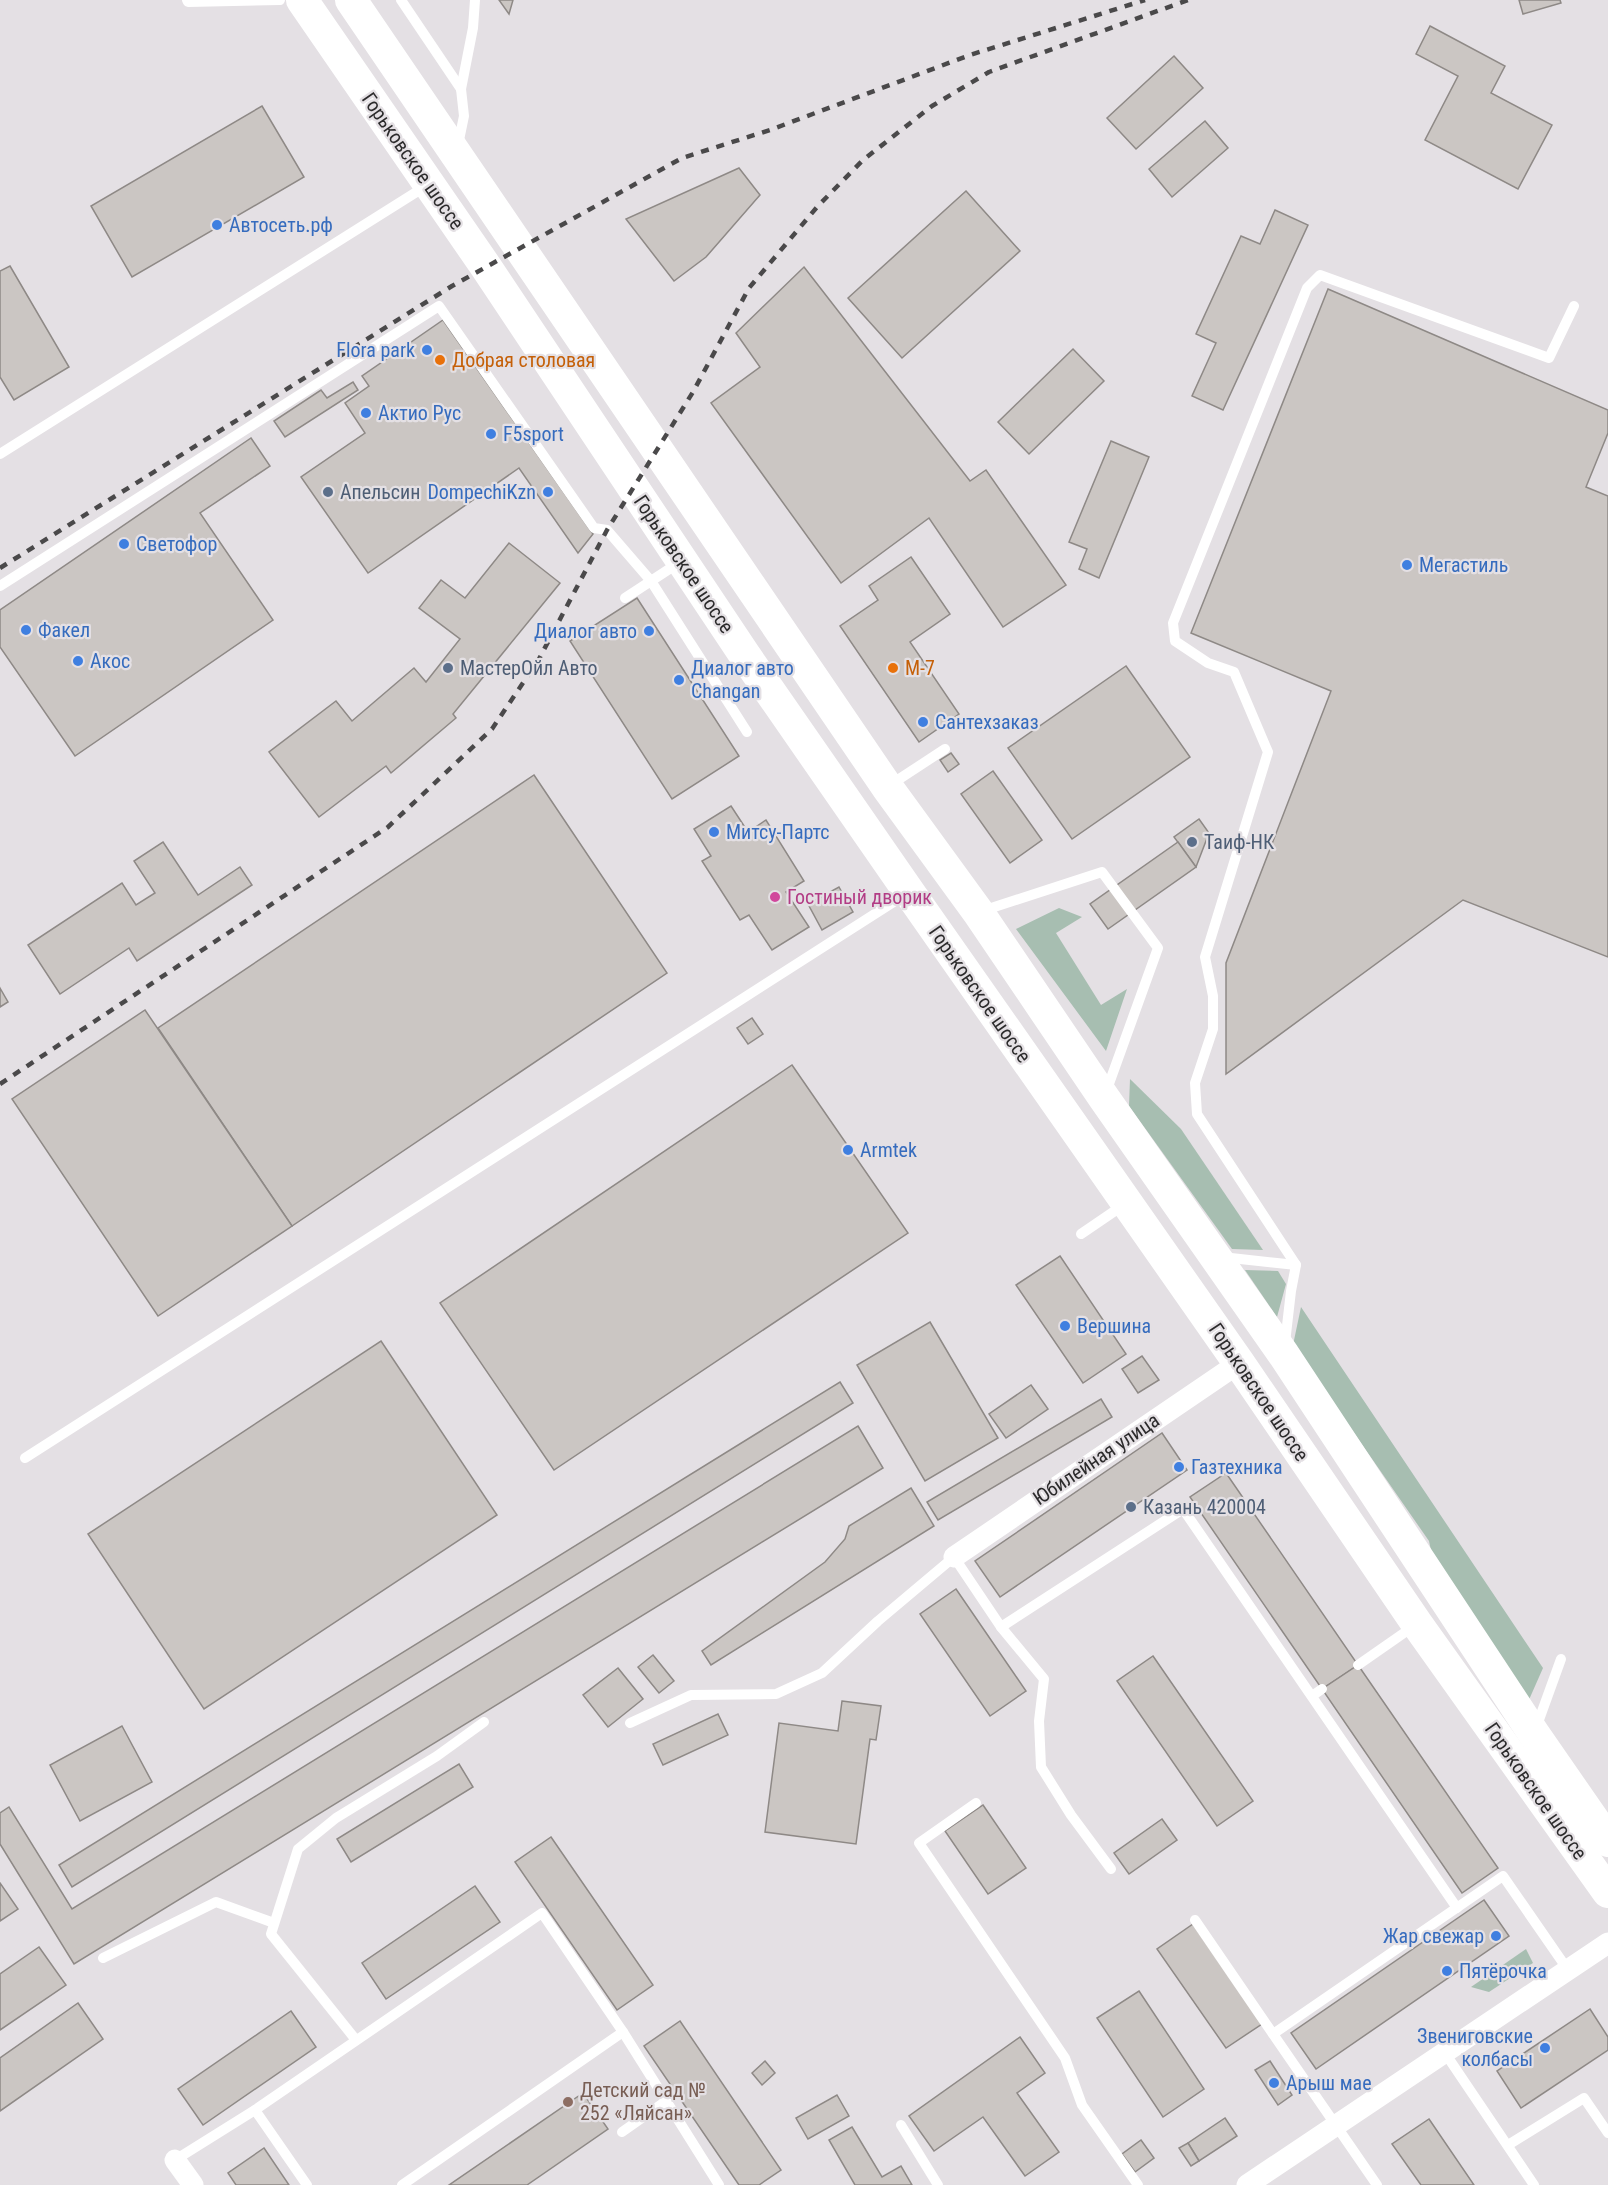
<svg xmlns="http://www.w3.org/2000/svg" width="1608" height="2185" viewBox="0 0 1608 2185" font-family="'Roboto Condensed',sans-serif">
<rect width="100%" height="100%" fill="#e4e0e4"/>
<g fill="#a7beb1">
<path d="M1059,908L1082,917L1056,933L1101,1005L1127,989L1106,1051L1016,929Z"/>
<path d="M1130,1079L1181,1129L1263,1250L1232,1249L1129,1106Z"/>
<path d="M1245,1270L1278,1271L1286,1284L1277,1317Z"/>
<path d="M1301,1307L1543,1668L1528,1702L1433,1560L1429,1541L1293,1345Z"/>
<path d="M1526,1949L1533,1963L1489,1992L1471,1987Z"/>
</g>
<g fill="#cbc6c3" stroke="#8e8986" stroke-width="1.5">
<path d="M499,0H513L509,14Z"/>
<path d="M1519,0H1560L1561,3L1523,14Z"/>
<path d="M1430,26L1505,66L1491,93L1552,125L1518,189L1425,140L1458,76L1416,54Z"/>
<path d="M1174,56L1203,88L1136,149L1107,118Z"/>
<path d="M262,106L304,177L132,277L91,206Z"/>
<path d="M1205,121L1228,148L1172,197L1149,169Z"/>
<path d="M739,168L760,195L706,257L674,281L626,219Z"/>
<path d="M966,191L1020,251L902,358L848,298Z"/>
<path d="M1275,210L1308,225L1223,410L1192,396L1216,343L1196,334L1241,236L1260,244Z"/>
<path d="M10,266L69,367L14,400L0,377V271Z"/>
<path d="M804,267L970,481L986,470L1066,585L1003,627L929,518L841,583L711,403L760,367L736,333Z"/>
<path d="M1328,289L1608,410V433L1586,487L1608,496V957L1463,900L1226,1074V963L1331,691L1191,633Z"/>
<path d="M443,320L593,534L578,553L519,468L368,573L301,477L365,433L345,403L369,386L362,376Z"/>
<path d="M1073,349L1104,381L1029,454L998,422Z"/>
<path d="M353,382L358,390L285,437L274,421L321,390L327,398Z"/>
<path d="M251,438L270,466L200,513L273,620L75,756L0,647V610Z"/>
<path d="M1111,441L1149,457L1099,578L1079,569L1087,549L1069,542Z"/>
<path d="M509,543L560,583L453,714L456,718L391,773L386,766L319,817L269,752L336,701L352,721L414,668L426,682L460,639L419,608L441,580L465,598Z"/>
<path d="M911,557L950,614L910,642L959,714L919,742L840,626L878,600L869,586Z"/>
<path d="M637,598L739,756L672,799L570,641Z"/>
<path d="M1126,666L1190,757L1072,839L1008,748Z"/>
<path d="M951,753L959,764L948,772L940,760Z"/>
<path d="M993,771L1042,840L1010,863L961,794Z"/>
<path d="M534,775L667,973L292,1226L158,1028Z"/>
<path d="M731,806L748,832L766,820L804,881L786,892L809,927L772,950L749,915L740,920L702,861L711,856L694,829Z"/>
<path d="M1199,819L1209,833L1196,867L1174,837Z"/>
<path d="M163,842L198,895L240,867L252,885L137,961L129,948L60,994L28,945L122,883L136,905L155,893L134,861Z"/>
<path d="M1178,842L1196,867L1108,929L1090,904Z"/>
<path d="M839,887L853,912L822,930L808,904Z"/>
<path d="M0,988L8,1002L0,1007Z"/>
<path d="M145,1010L292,1226L158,1316L12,1099Z"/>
<path d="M752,1018L763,1034L748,1044L737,1028Z"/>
<path d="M792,1065L908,1233L554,1470L440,1303Z"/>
<path d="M1060,1256L1126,1354L1083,1383L1016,1285Z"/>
<path d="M930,1322L998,1438L925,1481L857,1365Z"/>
<path d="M381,1341L497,1515L204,1709L88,1534Z"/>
<path d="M1142,1356L1159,1380L1138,1393L1122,1369Z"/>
<path d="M840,1382L853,1403L72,1887L59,1865Z"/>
<path d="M1031,1385L1048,1409L1006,1438L989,1414Z"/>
<path d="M1101,1399L1112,1417L938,1520L927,1502Z"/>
<path d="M858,1426L883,1468L74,1964L0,1844V1813L9,1807L72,1909Z"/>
<path d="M1162,1433L1187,1470L1000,1597L975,1561Z"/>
<path d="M1226,1473L1358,1665L1322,1689L1190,1497Z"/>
<path d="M911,1488L934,1526L711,1665L702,1651L825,1562L845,1539L849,1526Z"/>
<path d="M956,1589L1026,1691L990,1716L920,1614Z"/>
<path d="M653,1655L674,1681L659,1693L638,1667Z"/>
<path d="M1153,1656L1253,1801L1217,1826L1117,1681Z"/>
<path d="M1358,1665L1498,1868L1462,1893L1322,1689Z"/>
<path d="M618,1668L643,1699L608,1727L583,1695Z"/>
<path d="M842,1701L881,1706L876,1740L870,1739L856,1844L765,1832L779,1723L838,1731Z"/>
<path d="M718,1714L728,1735L663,1765L653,1744Z"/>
<path d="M122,1726L152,1782L80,1821L50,1765Z"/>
<path d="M459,1764L473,1787L351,1862L337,1839Z"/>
<path d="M983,1805L1026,1868L988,1894L945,1831Z"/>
<path d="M1162,1819L1177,1840L1129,1874L1114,1853Z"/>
<path d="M551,1837L653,1985L617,2010L515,1862Z"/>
<path d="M0,1883L18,1909L0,1921Z"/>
<path d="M475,1886L500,1922L386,1999L362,1963Z"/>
<path d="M1484,1900L1509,1936L1316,2069L1291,2033Z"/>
<path d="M1193,1924L1262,2024L1226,2048L1157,1949Z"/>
<path d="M39,1947L66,1985L0,2030V1974Z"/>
<path d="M1139,1991L1204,2089L1163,2117L1097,2018Z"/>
<path d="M78,2003L103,2039L0,2111V2058Z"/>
<path d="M1590,2009L1608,2037V2050L1521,2108L1497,2071Z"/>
<path d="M291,2011L316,2047L203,2125L178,2089Z"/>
<path d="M680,2021L781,2170L759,2185H739L644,2046Z"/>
<path d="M1020,2037L1045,2073L1017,2093L1059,2152L1025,2176L983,2117L934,2151L909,2116Z"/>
<path d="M765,2061L775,2073L762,2085L752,2073Z"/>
<path d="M1270,2061L1292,2095L1278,2105L1255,2070Z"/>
<path d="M583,2093L608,2129L527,2185H449Z"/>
<path d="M837,2095L849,2116L808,2139L796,2118Z"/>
<path d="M1225,2118L1237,2136L1199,2161L1188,2143Z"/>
<path d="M1429,2119L1474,2185H1421L1392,2144Z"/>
<path d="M852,2127L882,2177L901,2166L912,2185H855L829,2140Z"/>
<path d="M1141,2140L1154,2158L1135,2172L1122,2154Z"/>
<path d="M1188,2143L1199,2161L1191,2166L1179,2148Z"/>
<path d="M264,2148L289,2185H236L228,2173Z"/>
</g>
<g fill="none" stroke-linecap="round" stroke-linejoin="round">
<g stroke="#fff" stroke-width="10">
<path d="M187,0L188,2L280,0"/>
<path d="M401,0L461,89"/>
<path d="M458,145L464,116L461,89L473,28L475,0"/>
<path d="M0,454L426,186"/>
<path d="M0,586L439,306L594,528L607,530L651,581L747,732"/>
<path d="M625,598L680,562"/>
<path d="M890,785L945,749"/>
<path d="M982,911L1102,872L1158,948L1106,1092"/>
<path d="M1081,1234L1125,1204"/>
<path d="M1222,1257L1296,1265"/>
<path d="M1285,1343L1291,1291L1296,1265L1197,1114L1195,1083L1213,1029V996L1205,957L1268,752L1234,672L1208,663L1175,641L1173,623L1307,288L1320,275L1549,358L1574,306"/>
<path d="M25,1458L906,894"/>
<path d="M1001,1627L1044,1679L1039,1721L1041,1767L1071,1815L1111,1869"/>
<path d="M1358,1665L1414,1626"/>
<path d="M1312,1696L1322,1689"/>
<path d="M630,1723L691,1695L776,1694L822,1673L878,1621L954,1557L1001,1627L1183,1509L1457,1908"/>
<path d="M1536,1728L1561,1659"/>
<path d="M976,1803L919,1843L1065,2058L1082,2105L1138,2185"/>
<path d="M1195,1920L1273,2034"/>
<path d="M103,1958L216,1902L274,1923"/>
<path d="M356,2040L271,1934L298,1849L336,1818L437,1756L484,1722"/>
<path d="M1445,2053L1534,2185"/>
<path d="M255,2110L307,2185"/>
<path d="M901,2125L938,2185"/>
<path d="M622,2132L666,2101"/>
<path d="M1508,2145L1584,2098L1608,2133"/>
<path d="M175,2160L255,2110L542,1913L623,2032L719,2185"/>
<path d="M402,2185L623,2032"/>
<path d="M1377,2185L1273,2034L1503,1876L1568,1970"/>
</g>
<g stroke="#fff" stroke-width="21">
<path d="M954,1557L1239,1363"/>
<path d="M175,2160L193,2185"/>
<path d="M1247,2185L1608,1943"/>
</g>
<g stroke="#fff" stroke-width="32">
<path d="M302,0L486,267L744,654L909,892L1239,1363L1417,1624L1608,1892"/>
<path d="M351,0L887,787L978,912L1104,1098L1284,1355L1534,1734L1608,1841"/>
</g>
<g stroke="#4a494a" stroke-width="4.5" stroke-dasharray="8 8" stroke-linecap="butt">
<path d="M0,568L452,286L682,158L770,130L970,55L1145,0"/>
<path d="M0,1084L388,827L492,729L539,659L607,530L693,392L749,288L817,207L863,160L932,106L989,72L1188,0"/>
</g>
</g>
<g fill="#3f7fe0" stroke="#e4e0e4" stroke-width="2">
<circle cx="217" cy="225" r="6"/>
<circle cx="427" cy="350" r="6"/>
<circle cx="366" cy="413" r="6"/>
<circle cx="491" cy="434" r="6"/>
<circle cx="548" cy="492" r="6"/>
<circle cx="124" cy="544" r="6"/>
<circle cx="1407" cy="565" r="6"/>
<circle cx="26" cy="630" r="6"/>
<circle cx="649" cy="631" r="6"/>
<circle cx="78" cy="661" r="6"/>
<circle cx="679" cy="680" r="6"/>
<circle cx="923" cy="722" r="6"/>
<circle cx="714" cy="832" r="6"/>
<circle cx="848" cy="1150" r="6"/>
<circle cx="1065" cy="1326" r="6"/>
<circle cx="1179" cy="1467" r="6"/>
<circle cx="1496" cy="1936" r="6"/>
<circle cx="1447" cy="1971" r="6"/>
<circle cx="1545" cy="2048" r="6"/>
<circle cx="1274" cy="2083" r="6"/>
</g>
<g fill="#e8710a" stroke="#e4e0e4" stroke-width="2">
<circle cx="440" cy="360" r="6"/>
<circle cx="893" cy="668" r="6"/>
</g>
<g fill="#5c6f8a" stroke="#e4e0e4" stroke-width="2">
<circle cx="328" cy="492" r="6"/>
<circle cx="448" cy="668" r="6"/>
<circle cx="1192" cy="842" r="6"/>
<circle cx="1131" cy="1507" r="6"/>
</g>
<circle fill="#d1479c" stroke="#e4e0e4" stroke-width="2" cx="775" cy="897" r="6"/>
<circle fill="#8d6e63" stroke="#e4e0e4" stroke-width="2" cx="568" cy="2102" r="6"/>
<g text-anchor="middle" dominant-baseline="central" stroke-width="4.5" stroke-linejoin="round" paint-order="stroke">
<g font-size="20" fill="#2c2b2c" stroke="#e4e0e4">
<text transform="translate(413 161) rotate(55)">Горьковское шоссе</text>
<text transform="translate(684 564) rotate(56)">Горьковское шоссе</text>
<text transform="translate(980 994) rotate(55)">Горьковское шоссе</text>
<text transform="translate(1259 1392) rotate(56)">Горьковское шоссе</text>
<text transform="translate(1096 1459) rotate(-34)">Юбилейная улица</text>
<text transform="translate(1536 1791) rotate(55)">Горьковское шоссе</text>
</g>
<g font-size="20" fill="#366cbe" stroke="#e4e0e4" text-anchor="start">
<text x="229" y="225">Автосеть.рф</text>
<text x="415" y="350" text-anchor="end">Flora park</text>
<text x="378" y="413">Актио Рус</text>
<text x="503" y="434">F5sport</text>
<text x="536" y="492" text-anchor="end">DompechiKzn</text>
<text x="136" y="544">Светофор</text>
<text x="1419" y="565">Мегастиль</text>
<text x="38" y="630">Факел</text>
<text x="637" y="631" text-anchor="end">Диалог авто</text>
<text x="90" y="661">Акос</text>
<text x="691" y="668">Диалог авто<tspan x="691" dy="23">Changan</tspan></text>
<text x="935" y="722">Сантехзаказ</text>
<text x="726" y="832">Митсу-Партс</text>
<text x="860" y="1150">Armtek</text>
<text x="1077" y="1326">Вершина</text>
<text x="1191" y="1467">Газтехника</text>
<text x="1484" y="1936" text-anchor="end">Жар свежар</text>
<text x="1459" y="1971">Пятёрочка</text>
<text x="1533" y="2036" text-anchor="end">Звениговские<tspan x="1533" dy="23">колбасы</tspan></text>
<text x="1286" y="2083">Арыш мае</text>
</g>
<g font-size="20" fill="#c56008" stroke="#e4e0e4" text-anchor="start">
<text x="452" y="360">Добрая столовая</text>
<text x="905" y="668">М-7</text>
</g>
<g font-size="20" fill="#4e5e75" stroke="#e4e0e4" text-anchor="start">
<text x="340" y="492">Апельсин</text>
<text x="460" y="668">МастерОйл Авто</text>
<text x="1204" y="842">Таиф-НК</text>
<text x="1143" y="1507">Казань 420004</text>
</g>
<g font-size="20" fill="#b23c85" stroke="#e4e0e4" text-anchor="start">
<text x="787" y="897">Гостиный дворик</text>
</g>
<g font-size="20" fill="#785e54" stroke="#e4e0e4" text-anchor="start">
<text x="580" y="2090">Детский сад №<tspan x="580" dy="23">252 «Ляйсан»</tspan></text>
</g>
</g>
</svg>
